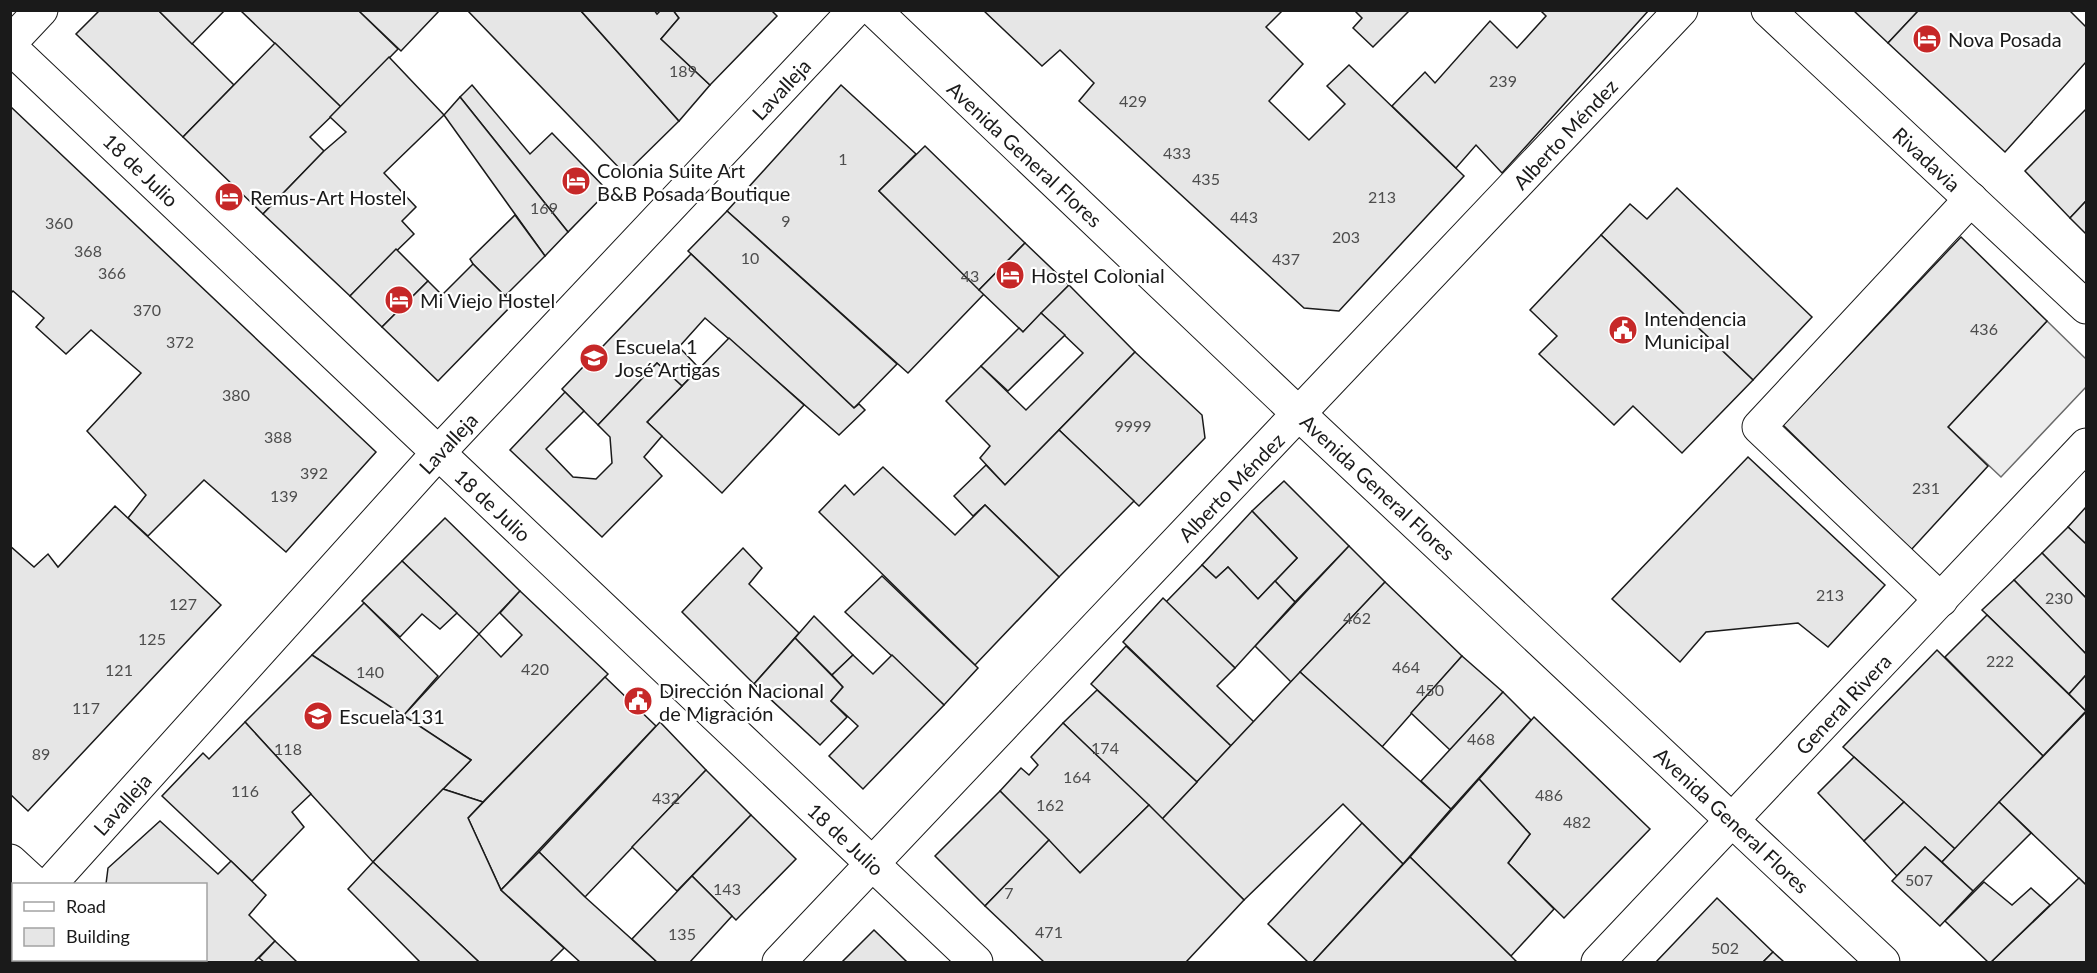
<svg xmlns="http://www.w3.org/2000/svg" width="2097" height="973" viewBox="0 0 2097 973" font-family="Lato,sans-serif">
<rect width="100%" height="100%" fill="#fff"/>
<path fill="#ededed" stroke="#6a6a6a" stroke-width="1.5" d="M2047,321L2086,359V387L2001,477L1948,427Z"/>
<g fill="#e6e6e6" stroke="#1a1a1a" stroke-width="1.5">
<path d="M100,10H158L234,85L183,137L76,34Z"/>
<path d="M158,10H225L192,44Z"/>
<path d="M240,10H358L398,49L341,107Z"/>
<path d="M358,10H440L401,51Z"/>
<path d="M467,10H580L679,121L625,174Z"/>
<path d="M583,10H654L657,14L661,10H673L679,18L661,39L710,85L679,121L582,12Z"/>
<path d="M673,10H771L777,16L710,85L661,39L679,18Z"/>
<path d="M983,10H1283L1266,27L1303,64L1269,101L1309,140L1345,104L1327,86L1349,65L1464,176L1339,311L1304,308L1079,101L1094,83L1060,50L1042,66Z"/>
<path d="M1354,10H1410L1373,47L1353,28L1362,18Z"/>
<path d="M1540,10H1649L1502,173L1476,145L1456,168L1392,106L1425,72L1435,83L1490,21L1517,48L1546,16Z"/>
<path d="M1853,10H1919L1888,43Z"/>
<path d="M1919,10H2069L2086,27V62L2005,152L1888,43Z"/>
<path d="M275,43L341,107L310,137L324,151L263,214L183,137Z"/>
<path d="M389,57L444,115L384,173L416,207L402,221L414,234L350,296L263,214L324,151L346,132L330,117Z"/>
<path d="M472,85L530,154L552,133L608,191L568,232L460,97Z"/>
<path d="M841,85L916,154L879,191L984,294L908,373L727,211Z"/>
<path d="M460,97L568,232L545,256L444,115Z"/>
<path d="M11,107L376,452L286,552L204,480L148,536L128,518L146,495L87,431L141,373L91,330L66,354L36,327L44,318L13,291L10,294Z"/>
<path d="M2086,109V201L2070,218L2025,171Z"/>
<path d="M925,146L1025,243L979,290L879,191Z"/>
<path d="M1677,188L1812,317L1753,380L1601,235L1630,204L1647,219Z"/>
<path d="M2086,201V234L2070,218Z"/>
<path d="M727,211L897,364L854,408L688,251Z"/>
<path d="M515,215L545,256L505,296L473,264L470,259Z"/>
<path d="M1601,235L1753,380L1682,453L1633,406L1614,425L1539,354L1557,336L1530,310Z"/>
<path d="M1961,237L2047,321L1948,427L1988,466L1911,550L1783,425Z"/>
<path d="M1025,243L1069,285L1023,332L979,290Z"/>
<path d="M396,249L428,281L382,327L350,296Z"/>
<path d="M691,254L854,408L859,404L865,410L839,435L705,318L679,347L699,368L682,386L657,363L598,425L562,389Z"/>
<path d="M473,264L513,304L438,381L382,327L428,281L442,295Z"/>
<path d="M1069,285L1135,352L1005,485L980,458L990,446L946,401L981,366L1026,410L1083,353L1041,313Z"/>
<path d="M1041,313L1065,335L1008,391L981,366L1019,328L1023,332Z"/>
<path d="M729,338L804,405L722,493L647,422Z"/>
<path d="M1135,352L1202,415L1205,438L1139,506L1059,430Z"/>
<path d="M657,363L682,386L647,422L662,436L644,457L662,476L602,537L510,450L565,392L584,411L546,449L573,477L596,479L612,463L610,437L598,425Z"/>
<path d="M1059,430L1134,501L1059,577L985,505L973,516L954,496L986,465L1005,485Z"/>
<path d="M1748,457L1885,585L1828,647L1798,623L1706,632L1680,662L1612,599Z"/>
<path d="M883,467L955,535L985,505L1059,577L975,665L819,512L845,485L854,495Z"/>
<path d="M1284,481L1349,546L1295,602L1275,581L1297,558L1252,511Z"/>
<path d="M115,506L221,605L28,811L10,794V546L34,567L48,554L58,567Z"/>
<path d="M2086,507V544L2068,527Z"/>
<path d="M1252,511L1297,558L1258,599L1228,567L1216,578L1202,565Z"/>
<path d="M445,518L520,591L479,634L402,561Z"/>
<path d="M2068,527L2086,544V598L2042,553Z"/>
<path d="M1349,546L1385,582L1291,682L1255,646Z"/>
<path d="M743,548L762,568L749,584L799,633L754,684L682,612Z"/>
<path d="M2042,553L2086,598V654L2014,580Z"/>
<path d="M402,561L457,613L440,629L422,614L400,637L362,601Z"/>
<path d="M1202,565L1216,578L1228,567L1258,599L1275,581L1295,602L1235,668L1166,602Z"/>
<path d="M882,576L978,668L944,705L845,612Z"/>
<path d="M2014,580L2086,654V675L2069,694L1982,610Z"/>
<path d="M1385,582L1462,656L1382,747L1300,672Z"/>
<path d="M520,591L608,674L483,802L443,789L471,760L403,716L479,634L501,657L522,635L500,613Z"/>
<path d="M1163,598L1235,668L1217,686L1254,722L1231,746L1123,642Z"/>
<path d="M364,603L438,676L403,716L312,655Z"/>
<path d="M1987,615L2086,711L2043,756L1945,657Z"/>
<path d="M814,616L853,655L832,675L795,638Z"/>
<path d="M795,638L843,687L831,701L847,717L820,745L754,684Z"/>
<path d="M1126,646L1231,746L1197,782L1091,684Z"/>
<path d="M1937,650L2043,756L1955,849L1843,747Z"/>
<path d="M312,655L471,760L373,862L245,722Z"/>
<path d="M853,655L873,674L892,655L944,705L863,789L829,756L858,726L831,701L843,687L832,675Z"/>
<path d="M1462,656L1503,692L1450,750L1411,713Z"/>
<path d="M1300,672L1451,809L1403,864L1343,804L1244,900L1162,819Z"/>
<path d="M2086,675V711L2069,694Z"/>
<path d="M605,677L656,726L501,890L468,818Z"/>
<path d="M1097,690L1197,782L1162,819L1063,723Z"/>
<path d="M1503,692L1531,720L1451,809L1421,781Z"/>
<path d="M2086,712V885L1999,802Z"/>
<path d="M1534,717L1650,829L1564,918L1508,863L1530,834L1479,779Z"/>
<path d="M245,722L311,794L292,812L304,827L252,881L162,796L203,753L209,759Z"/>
<path d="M660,722L706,770L585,897L539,852Z"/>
<path d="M1063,723L1149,805L1080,873L1000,791L1021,768L1029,775L1038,765L1031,757Z"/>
<path d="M1854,757L1904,802L1864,841L1818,793Z"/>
<path d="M706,770L751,815L677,891L632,847Z"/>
<path d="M1479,779L1530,834L1508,863L1554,909L1511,956L1410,857Z"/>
<path d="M443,789L483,802L468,818L501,890L564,948L550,962H479L373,862Z"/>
<path d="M1000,791L1049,840L985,906L935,856Z"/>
<path d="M1904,802L1955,849L1942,862L1925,847L1897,876L1864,841Z"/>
<path d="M1999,802L2031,833L1973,891L1942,862Z"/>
<path d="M1149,805L1244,900L1187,961L1188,962H1044L985,906L1049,840L1080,873Z"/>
<path d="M751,815L796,859L736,920L692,876Z"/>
<path d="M160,821L218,874L231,861L266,895L249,915L275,941L254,962H188L185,960H206V884H106L108,868Z"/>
<path d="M1362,823L1403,864L1313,962H1308L1268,924Z"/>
<path d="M1925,847L1973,891L1940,926L1892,881Z"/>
<path d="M539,852L585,897L657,962H580L501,890Z"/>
<path d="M1410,857L1516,961L1514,962H1313Z"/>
<path d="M373,862L479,962H420L348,889Z"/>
<path d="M692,876L732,916L690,962H657L632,939Z"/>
<path d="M2079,878L2086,885V962H1991Z"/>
<path d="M1984,882L2012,905L2031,888L2050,905L1991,962H1988L1945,921Z"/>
<path d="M1717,898L1773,952L1763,962H1656Z"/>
<path d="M874,930L907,962H842Z"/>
<path d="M275,941L297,962H264L259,958Z"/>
<path d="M1773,952L1784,962H1763Z"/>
<path d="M22,960H51L54,962H19Z"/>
</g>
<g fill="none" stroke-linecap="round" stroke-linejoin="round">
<g stroke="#1a1a1a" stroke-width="35">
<g id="minor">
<path d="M1768,10L2086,307"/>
<path d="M10,43L41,10"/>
<path d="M10,47L976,962"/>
<path d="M1941,600L1759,427L1971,199"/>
<path d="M10,861L35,884"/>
<path d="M50,884L438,453L855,10"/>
<path d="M10,925L14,922"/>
<path d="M113,960L116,962"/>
<path d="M779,962L1681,10"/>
<path d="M1598,962L2086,445"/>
</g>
</g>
<g stroke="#1a1a1a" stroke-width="35">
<path id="tertiary" d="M874,10L1300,415L1883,962"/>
</g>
<use href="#minor" stroke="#fff" stroke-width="33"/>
<use href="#tertiary" stroke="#fff" stroke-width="33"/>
</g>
<defs>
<g id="hotel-disc" transform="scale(1.5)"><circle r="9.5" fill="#c62828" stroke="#fff"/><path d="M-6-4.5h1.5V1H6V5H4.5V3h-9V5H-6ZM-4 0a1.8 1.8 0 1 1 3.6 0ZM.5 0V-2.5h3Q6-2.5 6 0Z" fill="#fff"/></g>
<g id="civic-disc" transform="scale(1.5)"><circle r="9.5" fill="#c62828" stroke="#fff"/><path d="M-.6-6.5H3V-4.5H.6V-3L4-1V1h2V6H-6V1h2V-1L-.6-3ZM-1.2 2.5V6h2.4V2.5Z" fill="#fff"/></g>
<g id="school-disc" transform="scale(1.5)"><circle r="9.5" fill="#c62828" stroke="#fff"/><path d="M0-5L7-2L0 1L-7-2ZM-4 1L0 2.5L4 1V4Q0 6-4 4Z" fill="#fff"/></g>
</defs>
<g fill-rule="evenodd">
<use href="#hotel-disc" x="1927" y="39"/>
<use href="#hotel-disc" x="576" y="181"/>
<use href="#hotel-disc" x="229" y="197"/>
<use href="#hotel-disc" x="1010" y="275"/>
<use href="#hotel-disc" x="399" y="300"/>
<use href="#civic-disc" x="1623" y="330"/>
<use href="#school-disc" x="594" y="358"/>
<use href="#civic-disc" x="638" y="701"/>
<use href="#school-disc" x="318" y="716"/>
</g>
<g text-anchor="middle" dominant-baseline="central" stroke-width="4.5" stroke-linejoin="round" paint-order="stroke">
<g font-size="16" fill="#4d4d4d">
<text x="683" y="70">189</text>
<text x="1503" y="80">239</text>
<text x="1133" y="100">429</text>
<text x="1177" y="152">433</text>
<text x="843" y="158">1</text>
<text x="1206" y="178">435</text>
<text x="1382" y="196">213</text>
<text x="544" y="207">169</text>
<text x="1244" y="216">443</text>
<text x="786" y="220">9</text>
<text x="59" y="222">360</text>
<text x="1346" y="236">203</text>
<text x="88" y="250">368</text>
<text x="750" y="257">10</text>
<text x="1286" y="258">437</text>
<text x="112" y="272">366</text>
<text x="970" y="275">43</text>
<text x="147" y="309">370</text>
<text x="1984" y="328">436</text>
<text x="180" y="341">372</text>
<text x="236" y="394">380</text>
<text x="1133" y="425">9999</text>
<text x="278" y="436">388</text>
<text x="314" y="472">392</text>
<text x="1926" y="487">231</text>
<text x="284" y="495">139</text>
<text x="1830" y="594">213</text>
<text x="2059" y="597">230</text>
<text x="183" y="603">127</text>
<text x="1357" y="617">462</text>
<text x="152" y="638">125</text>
<text x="2000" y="660">222</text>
<text x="1406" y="666">464</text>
<text x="535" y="668">420</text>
<text x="119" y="669">121</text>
<text x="370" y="671">140</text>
<text x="1430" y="689">450</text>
<text x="86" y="707">117</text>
<text x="1481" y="738">468</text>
<text x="1105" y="747">174</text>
<text x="288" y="748">118</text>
<text x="41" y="753">89</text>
<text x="1077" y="776">164</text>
<text x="245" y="790">116</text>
<text x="1549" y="794">486</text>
<text x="666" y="797">432</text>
<text x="1050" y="804">162</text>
<text x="1577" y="821">482</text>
<text x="1919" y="879">507</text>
<text x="727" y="888">143</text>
<text x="1009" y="892">7</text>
<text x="1049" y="931">471</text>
<text x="682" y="933">135</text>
<text x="1725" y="947">502</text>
</g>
<g font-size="20" fill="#1a1a1a" stroke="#fff" text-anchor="start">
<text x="1948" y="39">Nova Posada</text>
<text x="597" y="170">Colonia Suite Art<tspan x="597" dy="23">B&amp;B Posada Boutique</tspan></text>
<text x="250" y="197">Remus-Art Hostel</text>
<text x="1031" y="275">Hostel Colonial</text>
<text x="420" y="300">Mi Viejo Hostel</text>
<text x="1644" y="318">Intendencia<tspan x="1644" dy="23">Municipal</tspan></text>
<text x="615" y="346">Escuela 1<tspan x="615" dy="23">José Artigas</tspan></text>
<text x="659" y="690">Dirección Nacional<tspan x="659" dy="23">de Migración</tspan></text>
<text x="339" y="716">Escuela 131</text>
</g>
<g font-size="20" fill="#1a1a1a" stroke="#fff">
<text transform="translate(781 89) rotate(-47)">Lavalleja</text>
<text transform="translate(1565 134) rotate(-47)">Alberto Méndez</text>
<text transform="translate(1025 154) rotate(43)">Avenida General Flores</text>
<text transform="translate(1927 159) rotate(43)">Rivadavia</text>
<text transform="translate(141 170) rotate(44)">18 de Julio</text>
<text transform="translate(448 443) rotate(-47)">Lavalleja</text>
<text transform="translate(1231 487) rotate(-46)">Alberto Méndez</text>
<text transform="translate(1378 487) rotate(43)">Avenida General Flores</text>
<text transform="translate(493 505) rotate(43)">18 de Julio</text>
<text transform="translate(1843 704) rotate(-47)">General Rivera</text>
<text transform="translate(122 804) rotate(-48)">Lavalleja</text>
<text transform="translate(1732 820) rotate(43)">Avenida General Flores</text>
<text transform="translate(846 839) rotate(43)">18 de Julio</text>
</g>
</g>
<rect width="2097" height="973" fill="none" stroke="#1a1a1a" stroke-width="24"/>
<rect x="12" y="883" width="195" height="78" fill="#ffffff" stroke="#a3a3a3" stroke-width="1.5"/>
<rect x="24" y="902" width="30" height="9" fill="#ffffff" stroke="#a3a3a3" stroke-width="1.5"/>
<text x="66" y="913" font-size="18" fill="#1a1a1a">Road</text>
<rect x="24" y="928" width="30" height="18" fill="#e6e6e6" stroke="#a3a3a3" stroke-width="1.5"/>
<text x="66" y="943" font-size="18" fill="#1a1a1a">Building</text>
</svg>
